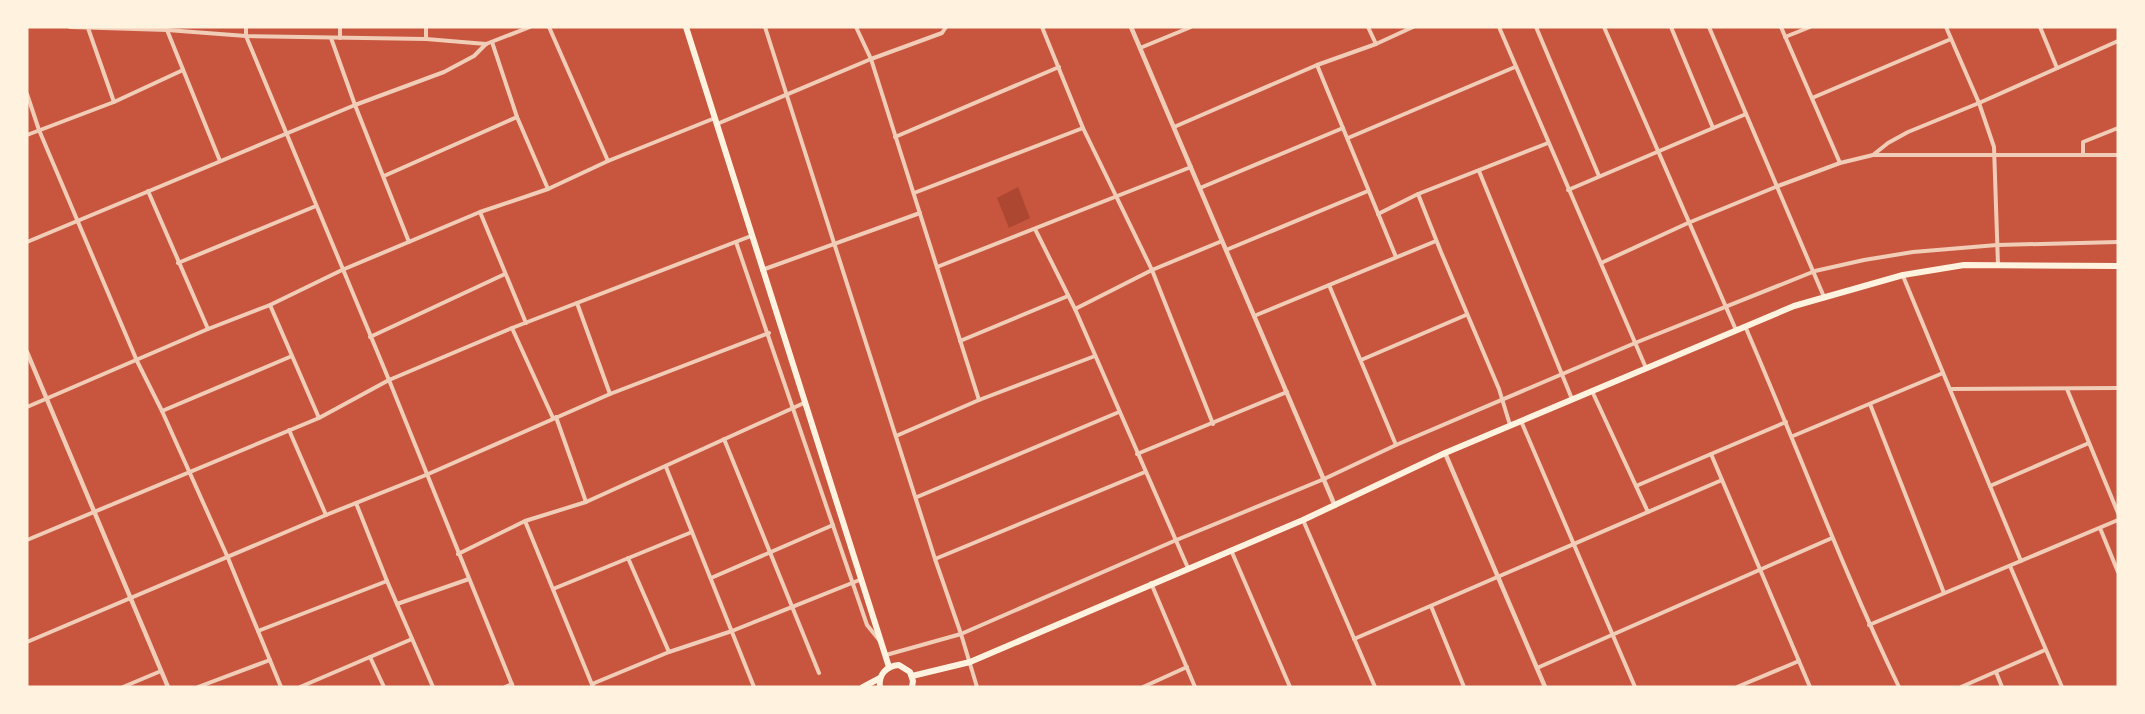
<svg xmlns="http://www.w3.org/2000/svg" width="2145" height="714" viewBox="0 0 2145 714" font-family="'Fira Sans',sans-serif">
<rect width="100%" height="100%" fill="#c8553d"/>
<path fill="#ae4732" d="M1018,187L1030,218L1009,228L997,198Z"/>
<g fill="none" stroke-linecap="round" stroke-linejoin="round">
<g stroke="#f1ccb7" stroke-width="4">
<path d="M70,27L167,30L246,36L426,39L486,44"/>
<path d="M246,27V36L389,380L513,687"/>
<path d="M549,27L608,161"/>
<path d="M765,27L935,559L961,634L977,687"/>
<path d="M856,27L871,59L979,400"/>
<path d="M1042,27L1083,128L1152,270L1213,424"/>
<path d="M1368,27L1376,44"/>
<path d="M1499,27L1646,368"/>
<path d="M1536,27L1599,176"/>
<path d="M1604,27L1736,330"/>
<path d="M1671,27L1713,128"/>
<path d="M1709,27L1824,297"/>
<path d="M1781,27L1840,163"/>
<path d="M1946,27L1979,103L1994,147L1998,265"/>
<path d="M2040,27L2057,68"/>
<path d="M88,28L114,102"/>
<path d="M167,30L220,161"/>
<path d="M1785,37L1810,27"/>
<path d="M331,38L355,105L409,242"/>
<path d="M340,38V27"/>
<path d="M426,39V27"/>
<path d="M492,42L517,117L548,189"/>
<path d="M1140,48L1191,27"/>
<path d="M1317,65L1396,257"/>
<path d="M27,94L39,130L137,361L162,411L228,558L281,687"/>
<path d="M1812,98L1951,39"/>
<path d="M717,124L871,59L942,33L946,27"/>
<path d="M1174,127L1317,65L1376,44L1413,27"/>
<path d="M27,135L114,102L183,70"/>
<path d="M895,137L1059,67"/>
<path d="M1348,138L1515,67"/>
<path d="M2083,154V142L2118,128"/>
<path d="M1874,155H2118"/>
<path d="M1479,171L1572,399"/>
<path d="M384,176L517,117"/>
<path d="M1200,188L1343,128"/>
<path d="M1568,190L1746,114"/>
<path d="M148,191L208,329"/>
<path d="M914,193L1083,128"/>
<path d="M1418,194L1441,252L1499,389L1510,425"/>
<path d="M480,212L526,323"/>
<path d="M1378,214L1418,194L1548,143"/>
<path d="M1035,229L1075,309L1188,568"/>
<path d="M27,242L355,105L444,72L474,56L486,44L530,27"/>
<path d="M736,242L867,625L880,641"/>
<path d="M1226,250L1368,191"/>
<path d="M178,263L316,206"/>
<path d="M1601,263L1688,223L1778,186L1840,163L1873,155L1888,143L1908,132L1979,103L2118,41"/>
<path d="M937,267L1191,167"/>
<path d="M762,270L920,213"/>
<path d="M1903,276L2021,561"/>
<path d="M1329,285L1396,445"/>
<path d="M577,303L610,394"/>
<path d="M270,305L319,418"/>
<path d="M1075,309L1152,270L1222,241"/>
<path d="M1254,316L1436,241"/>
<path d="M1745,326C1797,446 1842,569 1899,687"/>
<path d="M512,328L553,418"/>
<path d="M370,337L505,274"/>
<path d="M960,341L1068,296"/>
<path d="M1361,360L1466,315"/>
<path d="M1950,389L2118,388"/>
<path d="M2067,389L2118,513"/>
<path d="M1592,391L1648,512"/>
<path d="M1870,404L1944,593"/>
<path d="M27,407L208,329L270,305L342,270L480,212L548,189L608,161L715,118"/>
<path d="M162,411L292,356"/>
<path d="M556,417L586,502"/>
<path d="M1521,421L1635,687"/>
<path d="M289,430L326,515"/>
<path d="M896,436L979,400L1095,356"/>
<path d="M1793,436L1943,373"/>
<path d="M724,439L819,673"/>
<path d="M1137,454L1287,392"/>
<path d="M1711,454L1810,687"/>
<path d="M666,467L754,687"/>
<path d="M1636,486L1786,422"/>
<path d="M1990,486L2089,443"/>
<path d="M917,497L1119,412"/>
<path d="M356,503L387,581L433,687"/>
<path d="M1303,520L1375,687"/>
<path d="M525,521L593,687"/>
<path d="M2100,528L2118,572"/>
<path d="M27,540L319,418L389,380L512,328L751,236"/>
<path d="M1231,550L1290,687"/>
<path d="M458,554L525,521L586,502L804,403"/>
<path d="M628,558L669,652"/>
<path d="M935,559L1145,472"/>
<path d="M2010,566L2062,687"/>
<path d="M711,578L833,525"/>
<path d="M1151,583L1195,687"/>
<path d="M553,589L692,532"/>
<path d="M397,604L469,579"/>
<path d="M1431,606L1464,687"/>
<path d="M1869,625L2118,520"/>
<path d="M258,631L387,581"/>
<path d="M1354,639L1722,480"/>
<path d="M27,642L326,515L426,475L610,394L769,333"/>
<path d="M886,655L961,634L1174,541L1324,479L1396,445L1635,343L1815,271L1864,260L1913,252L1997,245L2118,242"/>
<path d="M370,657L384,687"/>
<path d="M1537,668L1832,538"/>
<path d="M1996,672L2002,687"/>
<path d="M592,684L669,652L732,631L862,579"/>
<path d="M123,687L161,671"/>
<path d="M198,687L270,660"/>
<path d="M300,687L412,639"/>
<path d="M505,687L512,684"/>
<path d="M1143,687L1187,667"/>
<path d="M1737,687L1799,661"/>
<path d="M1961,687L2045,650"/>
</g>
<g stroke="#f1ccb7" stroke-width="4.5">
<path d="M1131,27L1335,506"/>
<path d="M27,352L168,687"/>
<path d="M1445,453L1545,687"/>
</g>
<g stroke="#fff3e0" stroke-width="6">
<path d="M686,27L889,667"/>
<path d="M912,676L970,662L1303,520L1445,453L1794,306L1903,275L1964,265L2118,266"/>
<path d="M863,687L880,678"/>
<path d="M880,687C878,674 887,666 899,665L910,672L913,681L912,687"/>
</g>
</g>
<rect width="2145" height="714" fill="none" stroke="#fff3e0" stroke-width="57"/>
</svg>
